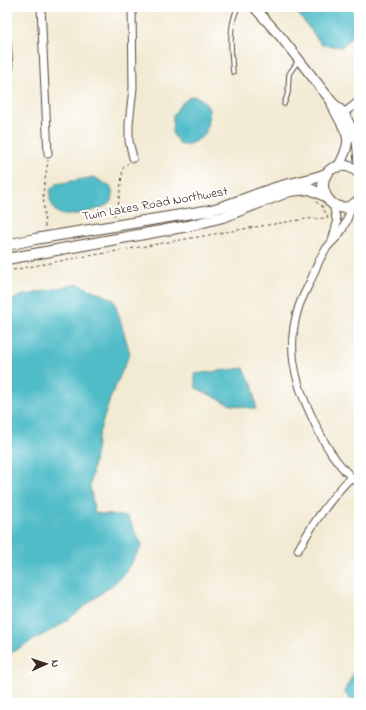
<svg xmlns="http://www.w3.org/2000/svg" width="366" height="710" viewBox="0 0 366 710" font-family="'Indie Flower',sans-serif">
<rect width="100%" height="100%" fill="#fff"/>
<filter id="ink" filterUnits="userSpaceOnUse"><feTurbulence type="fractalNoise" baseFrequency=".025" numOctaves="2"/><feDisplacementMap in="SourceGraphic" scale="8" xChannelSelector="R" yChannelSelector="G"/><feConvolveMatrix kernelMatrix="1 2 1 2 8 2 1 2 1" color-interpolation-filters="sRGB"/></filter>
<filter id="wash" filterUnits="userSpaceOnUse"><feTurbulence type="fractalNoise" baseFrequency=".012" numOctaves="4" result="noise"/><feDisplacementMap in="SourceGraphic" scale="16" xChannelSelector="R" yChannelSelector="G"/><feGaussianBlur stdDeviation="0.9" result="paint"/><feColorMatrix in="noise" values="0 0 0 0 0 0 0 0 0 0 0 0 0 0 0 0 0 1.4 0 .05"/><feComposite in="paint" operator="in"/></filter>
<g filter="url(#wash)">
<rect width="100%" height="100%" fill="#f2ead3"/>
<g fill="#4fbcc8" stroke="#457373">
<path d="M293,7H348L359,16C359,31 352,37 342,47L322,45Z"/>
<path d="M191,96C202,97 205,102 210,111L206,132L202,137L188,145H183L179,143L172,133L173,116L180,105Z"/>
<path d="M94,177L111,187C112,191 114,196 112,200C106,210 75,215 64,215C61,215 58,213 55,211L50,200V190L56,184Z"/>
<path d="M78,284L114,300L130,353L110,399L98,437L90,487L95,513L128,517L142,546L123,576L61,625L7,655V303L21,296Z"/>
<path d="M244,368L253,387L256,409L231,405L196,388L194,374Z"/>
<path d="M359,662V703H354L344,692Z"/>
</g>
</g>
<g filter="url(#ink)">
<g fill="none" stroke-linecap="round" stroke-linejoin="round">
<g stroke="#564739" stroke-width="5.5">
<g id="service">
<path d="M7,23L11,70L7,75"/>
<path d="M233,72C231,51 228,27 238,7"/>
<path d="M284,104L288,93L289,74L298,61"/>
</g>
</g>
<g stroke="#564739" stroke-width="9">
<g id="minor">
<path d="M41,7L48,154"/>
<path d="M132,7L133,88L129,124V141L133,158"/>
<path d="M344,113L359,101"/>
<path d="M352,205C349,215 346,225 340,233C336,239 330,243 326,249C319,258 315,271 310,282C306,290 302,298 299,306C286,345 294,380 311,415C323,442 336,465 359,484"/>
<path d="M332,241L337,223L333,204"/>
<path d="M298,550C313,523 330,499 351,477"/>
</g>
</g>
<g stroke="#564739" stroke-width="11">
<g id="tertiary">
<path d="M254,7L281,37L332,102L344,113L357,140L359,162"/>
<path d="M332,104C344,134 357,133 338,167"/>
</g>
</g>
<g stroke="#564739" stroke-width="12">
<g id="secondary">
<path d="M359,173C354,168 347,165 339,166C305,174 332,227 359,200"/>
<path d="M7,245L35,239L211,210C233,204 253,195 275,188C293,182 311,181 328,173"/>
<path d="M7,259L188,226L223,217L290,191L310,189L325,196"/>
</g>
</g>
<g stroke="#564739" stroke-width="1" stroke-dasharray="3 3" stroke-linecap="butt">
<path d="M316,202L322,206L328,218"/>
<path d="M114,216L118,206L123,168L128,163"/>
<path d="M355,221L359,222"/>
<path d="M45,227L43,193L48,160"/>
<path d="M7,271L71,259L255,227L306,219L328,218"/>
</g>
<use href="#service" stroke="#fff" stroke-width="3.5"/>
<use href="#minor" stroke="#fff" stroke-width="7"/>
<use href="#tertiary" stroke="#fff" stroke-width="9"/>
<use href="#secondary" stroke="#fff" stroke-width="10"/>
</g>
</g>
<g text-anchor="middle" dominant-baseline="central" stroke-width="4" stroke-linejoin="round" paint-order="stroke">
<g font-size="13" fill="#3b2a1e" stroke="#fff">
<text transform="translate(155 204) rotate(-10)">Twin Lakes Road Northwest</text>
</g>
</g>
<rect width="366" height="710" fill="none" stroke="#fff" stroke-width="24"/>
<g transform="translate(46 664) rotate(87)" stroke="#ffffff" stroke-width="3" paint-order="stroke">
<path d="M0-3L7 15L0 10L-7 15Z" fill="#3b2a1e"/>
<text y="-6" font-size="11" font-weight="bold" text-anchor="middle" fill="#3b2a1e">N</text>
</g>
</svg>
